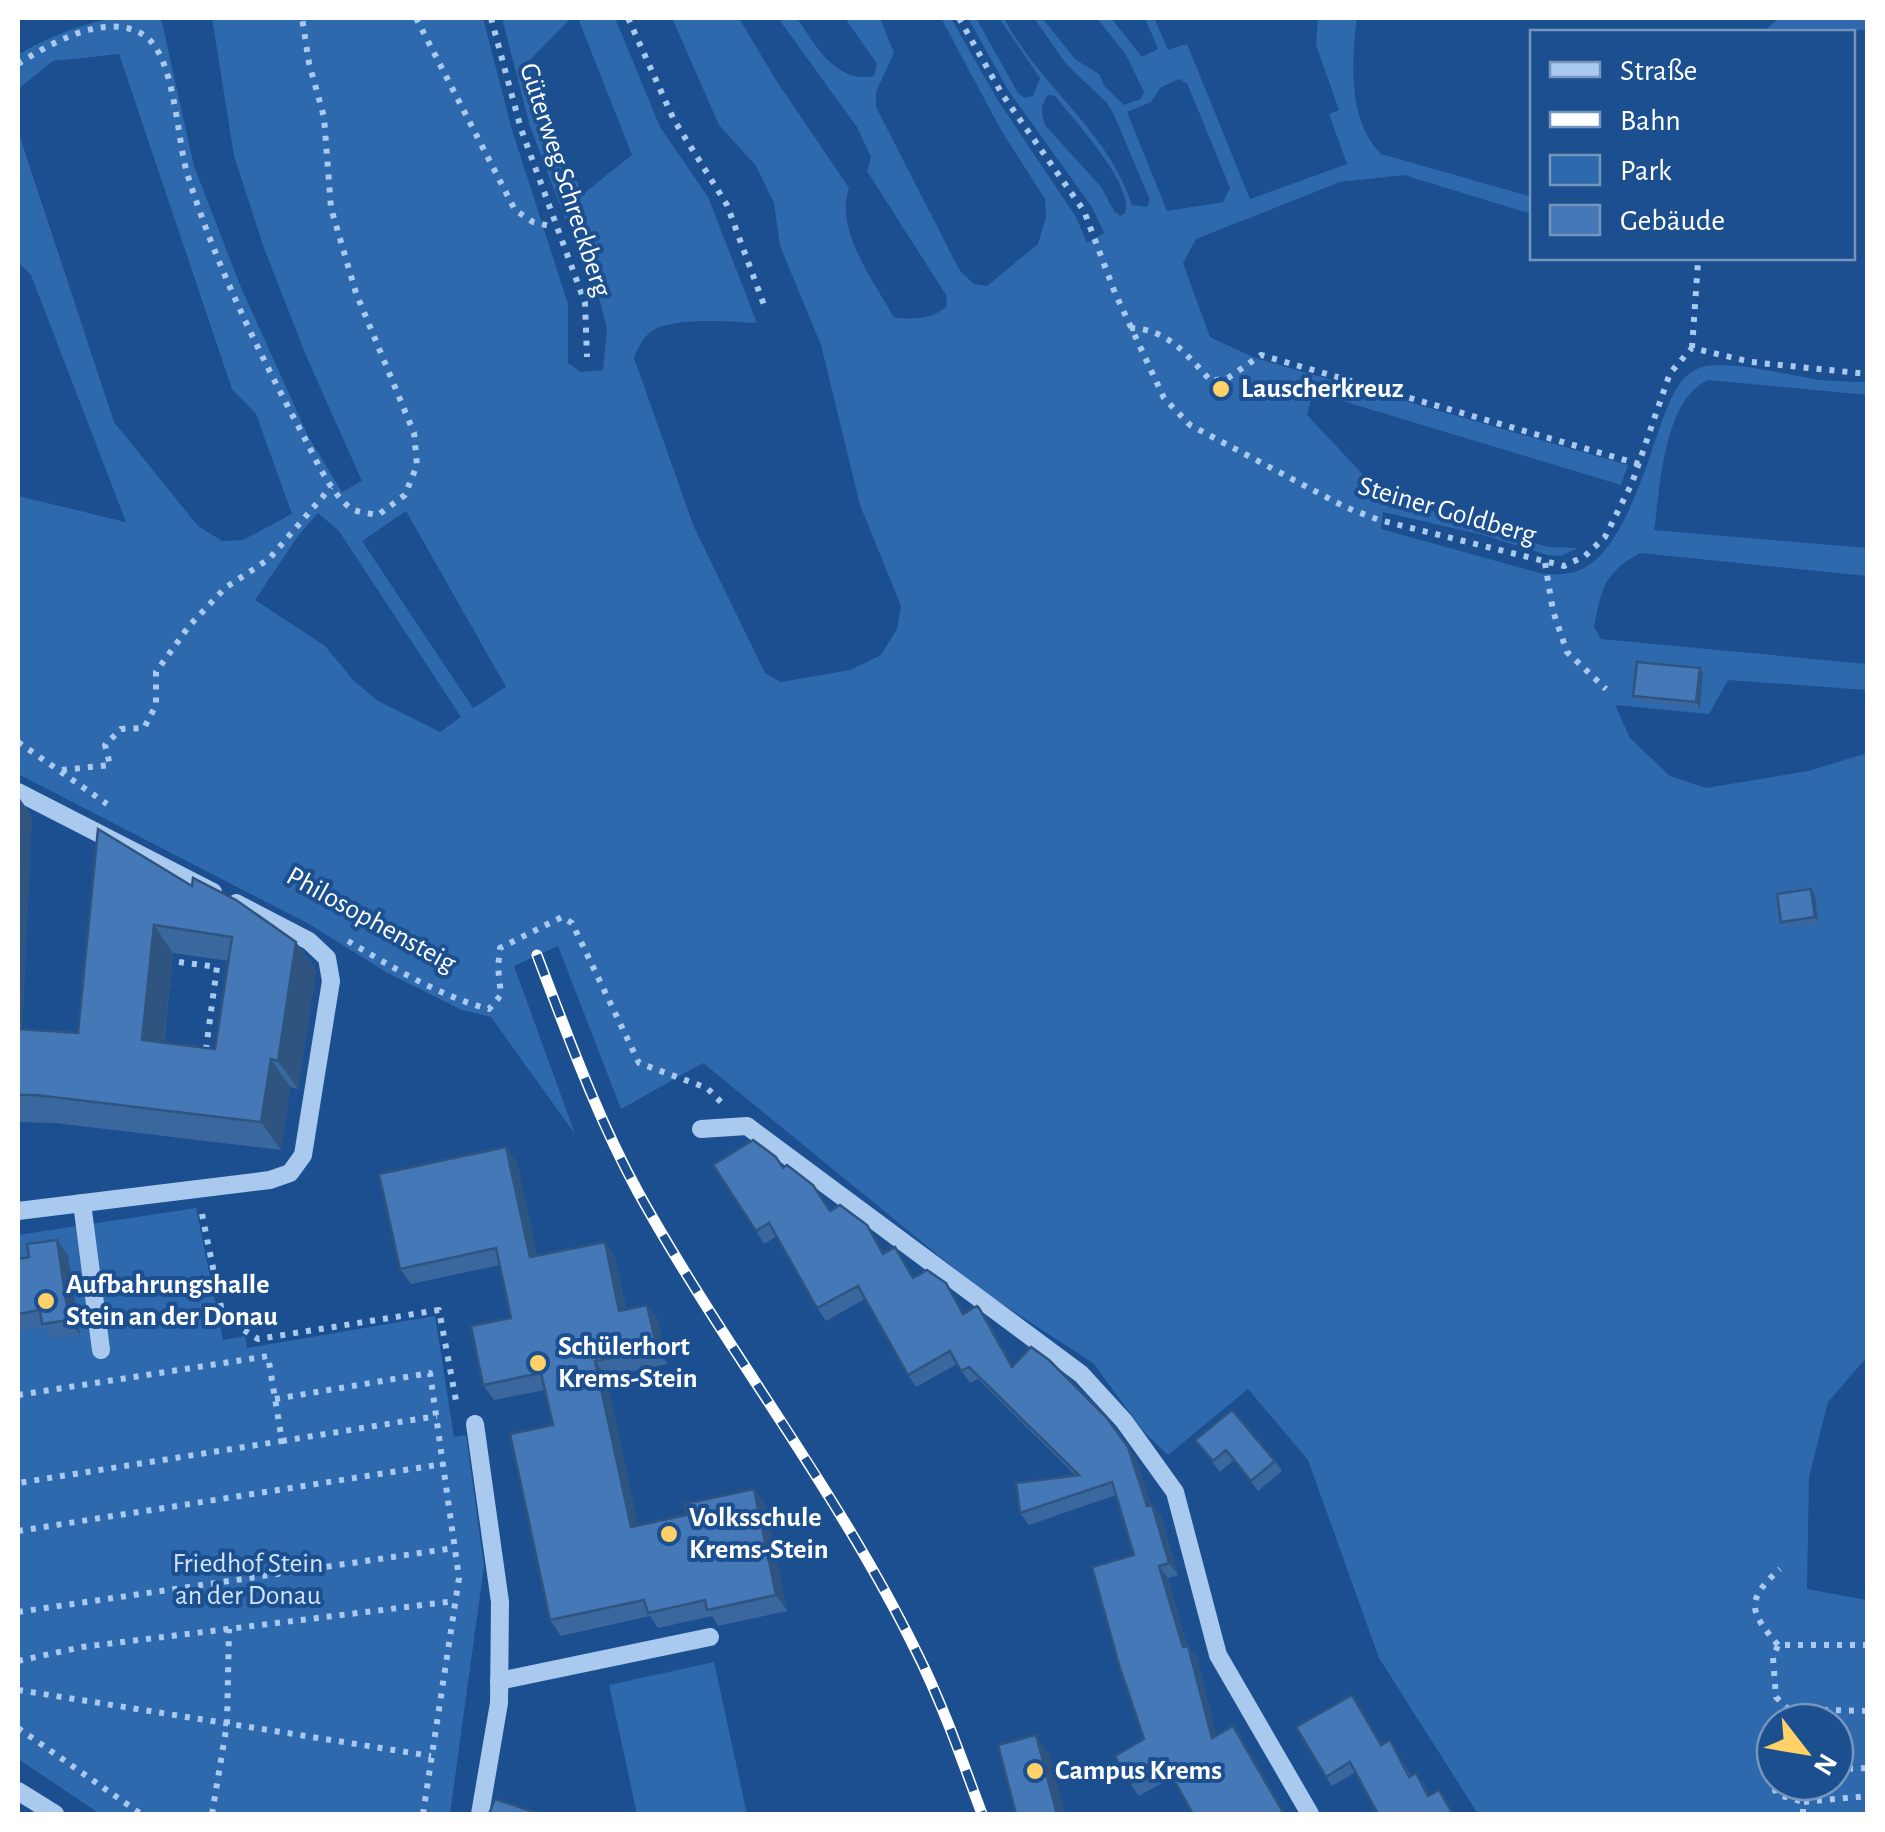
<svg xmlns="http://www.w3.org/2000/svg" width="1885" height="1832" viewBox="0 0 1885 1832" font-family="'Alegreya Sans',sans-serif">
<rect width="100%" height="100%" fill="#1b4f8f"/>
<g fill="#2e69ad" fill-rule="evenodd">
<path d="M113,18H161L194,166L240,285L308,436L342,492L362,481L307,358L264,248L234,156L212,18H483L512,130L568,304V363L581,372L603,370L607,329L598,294L566,221L530,126L502,18H571L529,61L540,107L583,194L632,155L578,18H615L660,127L708,197L757,323C732,321 672,317 652,331C642,338 638,348 634,358L694,527L765,673L781,682L850,670L881,655L897,629L901,606L860,505L821,345L780,246L774,203L756,166L719,125L672,18H739L774,77L849,188C834,229 874,281 894,318C913,319 932,320 947,306L946,295L867,171L871,157L857,127L778,18H797C815,45 836,84 874,76L877,64L845,18H880L894,53L876,92V107L960,271L974,284L987,286L1038,244L1046,217L1045,199L1001,130L941,18H951L997,99L1076,217L1087,243L1104,233L1092,207L1008,90L968,18H976L1018,93L1025,98L1033,96L1040,78L999,18H1004C1039,86 1107,129 1132,205L1147,207L1150,200L1114,115L1107,103L1067,65L1034,18H1042L1076,60L1099,74L1105,87L1124,105L1141,99L1144,92L1126,55L1097,18H1111L1142,57L1158,49L1145,18H1154L1168,50L1187,44L1250,199L1347,164L1329,114L1339,110L1316,45L1318,18H1357C1351,61 1348,121 1381,154L1532,197V214L1404,175L1340,182L1196,239L1183,263L1210,337L1255,358L1628,465L1621,485L1313,392L1307,415L1383,496L1548,547L1578,548L1561,556L1547,555L1483,535L1383,512L1381,529L1543,574C1559,575 1573,575 1587,566C1624,545 1647,463 1661,424C1669,403 1677,377 1699,368C1724,358 1791,376 1821,380C1836,381 1852,382 1867,382V395L1708,380C1663,401 1661,485 1654,530L1867,548V576L1640,553C1604,573 1602,587 1594,627L1601,639L1867,664V690L1728,680L1709,714L1615,705L1630,738L1670,776L1706,788L1808,771L1867,753V1357L1828,1402L1809,1477L1807,1589L1867,1600V1814H1478L1379,1658L1308,1460L1248,1389L1168,1455L1145,1433L1093,1363L982,1291L703,1063L621,1109L558,946L514,966L575,1134L491,1017L462,1010L386,972L309,924L18,774V496L126,522L31,275L18,262V131L114,422L198,526L222,541L243,540L292,514L256,414L232,389L119,54L53,61L18,89V55C47,37 79,25 113,18ZM1179,79L1187,83L1230,188L1223,202L1167,211L1127,112L1151,102L1160,88ZM1048,95L1055,96C1073,119 1135,185 1125,213L1120,216L1114,211L1101,187L1045,125C1041,113 1040,106 1048,95ZM406,511L506,687L473,708L362,541ZM318,513L339,531L461,717L440,732L378,701L354,681L325,646L255,600L298,536ZM1775,1722H1835V1782H1775Z"/>
<path d="M1779,18H1867V30L1763,32Z"/>
<path d="M196,1208L223,1340L245,1336L247,1348L435,1316L454,1437L466,1435L484,1566L450,1814H100L18,1759V1235Z"/>
<path d="M714,1662L747,1814H637L609,1685Z"/>
</g>
<g fill="none" stroke-linecap="round" stroke-linejoin="round">
<g stroke="#a9c9ee" stroke-width="6" stroke-dasharray="5 8" stroke-linecap="butt">
<path d="M416,18L515,210L533,222L554,227"/>
<path d="M491,18L521,129L585,303L587,357"/>
<path d="M628,18L674,120L727,205L764,305"/>
<path d="M959,18L1002,94L1084,211L1115,293L1164,398L1190,425L1345,507L1379,520L1564,566L1585,556L1605,537L1632,483L1670,373L1692,348L1751,362L1868,374"/>
<path d="M18,64C49,44 108,10 145,36C175,57 177,139 187,173C215,264 259,353 304,437C317,461 328,489 349,507C357,513 368,513 378,515L405,495L417,465L414,433L356,293L331,208L324,117L309,63L302,18"/>
<path d="M1130,328C1168,329 1187,355 1211,381L1228,378L1261,355L1639,464"/>
<path d="M1692,348L1698,262"/>
<path d="M1545,563L1553,611L1567,652L1606,689"/>
<path d="M18,742L107,804"/>
<path d="M62,770L110,765L105,745L121,729L144,728L156,705V672L189,626L225,588L269,559L331,487"/>
<path d="M348,941C392,967 439,996 489,1009L501,995L498,967L500,948L562,917L572,923L639,1063L707,1088L722,1103"/>
<path d="M179,962L217,967L205,1056"/>
<path d="M202,1214L223,1317L258,1339L439,1310L457,1406"/>
<path d="M18,1395L268,1356L282,1441L18,1483"/>
<path d="M275,1399L430,1373L459,1578L423,1814"/>
<path d="M282,1441L437,1416"/>
<path d="M18,1531L443,1464"/>
<path d="M18,1612L454,1548"/>
<path d="M1778,1645C1750,1612 1744,1601 1780,1569"/>
<path d="M1868,1645H1778L1773,1658L1776,1697L1788,1709L1868,1711"/>
<path d="M18,1661L82,1647L455,1601"/>
<path d="M18,1690L431,1756"/>
<path d="M18,1728L141,1814"/>
<path d="M1775,1740C1758,1752 1772,1775 1776,1794L1803,1802"/>
<path d="M1835,1769L1868,1768"/>
<path d="M212,1814L227,1724L229,1629"/>
<path d="M1803,1814V1802L1868,1796"/>
</g>
<g stroke="#a9c9ee" stroke-width="18">
<path d="M18,792L213,892"/>
<path d="M701,1129L747,1126L1081,1374L1124,1421L1175,1492L1218,1655L1310,1814"/>
<path d="M82,1203L101,1350"/>
<path d="M18,1211L270,1180L290,1173L303,1155L331,981L327,958L309,941L236,903"/>
<path d="M475,1424L500,1602L499,1703L480,1814"/>
<path d="M499,1681L710,1637"/>
<path d="M18,1791L55,1814"/>
</g>
<g stroke="#fff" stroke-width="11">
<path id="rail" d="M537,955C568,1036 597,1117 638,1192C725,1349 838,1491 917,1653C943,1705 962,1760 982,1814"/>
</g>
<use href="#rail" stroke="#1b4f8f" stroke-width="8" stroke-dasharray="22" stroke-linecap="butt"/>
</g>
<g fill="#3a679d" fill-rule="evenodd">
<path d="M1700,668L1703,673L1700,708L1637,701L1633,696Z"/>
<path d="M18,796L32,817L22,1030L78,1033L98,829L192,886L296,942L316,970L298,1089L290,1087L281,1150L55,1123L18,1122ZM173,953L229,961L215,1049L164,1043Z"/>
<path d="M1815,895L1818,923L1785,927L1781,922Z"/>
<path d="M517,1162L537,1256L605,1242L615,1257L626,1309L647,1305L658,1320L667,1364L606,1377L638,1526L686,1515L754,1489L765,1504L787,1611L718,1626L712,1616L658,1628L650,1616L561,1636L550,1620L553,1425L545,1390L494,1400L483,1385L511,1318L500,1265L411,1284L400,1269Z"/>
<path d="M783,1167L830,1211L867,1225L884,1253L895,1247L914,1277L946,1283L964,1313L979,1308L1013,1365L1136,1459L1151,1505L1161,1517L1178,1575L1168,1578L1187,1646L1197,1658L1216,1735L1233,1726L1242,1738L1139,1796L1130,1784L1144,1739L1134,1555L1116,1495L1029,1525L1020,1513L1075,1475L978,1379L970,1383L957,1364L916,1387L908,1375L865,1299L826,1321L817,1308L777,1236L764,1244L756,1231Z"/>
<path d="M57,1240L68,1255L80,1335L52,1339L44,1327L18,1331V1259L29,1257Z"/>
<path d="M1195,1440L1275,1461L1282,1471L1258,1491L1234,1460L1220,1472Z"/>
<path d="M1352,1695L1382,1745L1390,1740L1411,1776L1423,1782L1429,1795L1439,1790L1454,1814L1356,1772L1332,1786L1326,1777Z"/>
</g>
<g fill="#305480">
<path d="M1700,668L1703,673L1700,708L1696,702Z"/>
<path d="M18,796L32,817L21,1056L18,1051Z"/>
<path d="M1811,889L1815,895L1818,923L1815,917Z"/>
<path d="M154,925L173,953L161,1068L142,1040Z"/>
<path d="M296,942L316,970L298,1089L278,1061Z"/>
<path d="M271,1059L290,1087L281,1150L261,1122Z"/>
<path d="M506,1147L517,1162L541,1273L530,1257Z"/>
<path d="M57,1240L68,1255L80,1335L69,1320Z"/>
<path d="M605,1242L615,1257L629,1326L619,1311Z"/>
<path d="M647,1305L658,1320L667,1364L657,1349Z"/>
<path d="M979,1308L988,1320L1021,1379L1012,1367Z"/>
<path d="M595,1361L606,1377L642,1543L631,1527Z"/>
<path d="M1128,1447L1136,1459L1156,1518L1147,1506Z"/>
<path d="M754,1489L765,1504L787,1611L776,1595Z"/>
<path d="M1152,1505L1161,1517L1178,1575L1169,1563Z"/>
<path d="M1159,1566L1168,1578L1191,1659L1183,1647Z"/>
<path d="M1188,1646L1197,1658L1220,1750L1212,1738Z"/>
<path d="M1233,1726L1242,1738L1286,1814H1284Z"/>
<path d="M1036,1735L1050,1755L1065,1814H1057Z"/>
</g>
<g fill="#4478b7" stroke="#305480" stroke-width="2.5" fill-rule="evenodd">
<path d="M1637,662L1700,668L1696,702L1633,696Z"/>
<path d="M98,829L192,886L193,878L236,900L296,942L278,1061L271,1059L261,1122L36,1095H18V1029L78,1033ZM154,925L232,937L215,1049L142,1040Z"/>
<path d="M1811,889L1815,917L1781,922L1777,894Z"/>
<path d="M753,1140L776,1157L783,1168L787,1165L813,1185L830,1211L840,1205L867,1225L883,1254L895,1247L913,1278L927,1270L946,1283L963,1314L977,1306L979,1308L1012,1367L1031,1347L1049,1360L1106,1417L1128,1447L1147,1506L1152,1505L1169,1563L1159,1566L1183,1647L1188,1646L1212,1738L1233,1726L1284,1814H1193L1165,1764L1130,1784L1115,1756L1144,1739L1119,1665L1092,1567L1134,1555L1112,1482L1020,1513L1016,1483L1079,1475L969,1367L961,1371L950,1351L908,1375L858,1286L817,1308L769,1223L756,1231L713,1165Z"/>
<path d="M506,1147L530,1257L605,1242L619,1311L647,1305L657,1349L595,1361L631,1527L686,1515L684,1504L754,1489L776,1595L707,1610L705,1600L648,1613L644,1600L550,1620L510,1434L553,1425L541,1373L483,1385L471,1326L511,1318L496,1248L400,1269L379,1174Z"/>
<path d="M57,1240L69,1320L42,1324L40,1310L18,1314V1259L29,1257L27,1244Z"/>
<path d="M1232,1410L1275,1461L1251,1481L1226,1450L1213,1461L1195,1440Z"/>
<path d="M1352,1695L1381,1745L1390,1740L1409,1777L1416,1773L1428,1796L1439,1790L1453,1814H1378L1350,1762L1326,1777L1296,1727Z"/>
<path d="M1036,1735L1057,1814H1016L998,1745Z"/>
<path d="M495,1799L540,1814H489Z"/>
</g>
<g fill="#ffd166" stroke="#1b4f8f" stroke-width="4">
<circle cx="1221" cy="389" r="10"/>
<circle cx="46" cy="1301" r="10"/>
<circle cx="538" cy="1363" r="10"/>
<circle cx="669" cy="1534" r="10"/>
<circle cx="1035" cy="1771" r="10"/>
</g>
<g text-anchor="middle" dominant-baseline="central" stroke-width="8" stroke-linejoin="round" paint-order="stroke">
<g font-size="28" fill="#fff" stroke="#1b4f8f">
<text transform="translate(565 180) rotate(72)">Güterweg Schreckberg</text>
<text transform="translate(1447 511) rotate(16)">Steiner Goldberg</text>
<text transform="translate(371 920) rotate(29)">Philosophensteig</text>
</g>
<g font-size="28" font-weight="bold" fill="#fff" stroke="#1b4f8f" text-anchor="start">
<text x="1241" y="389">Lauscherkreuz</text>
<text x="66" y="1285">Aufbahrungshalle<tspan x="66" dy="32">Stein an der Donau</tspan></text>
<text x="558" y="1347">Schülerhort<tspan x="558" dy="32">Krems-Stein</tspan></text>
<text x="689" y="1518">Volksschule<tspan x="689" dy="32">Krems-Stein</tspan></text>
<text x="1055" y="1771">Campus Krems</text>
</g>
<g font-size="28" fill="#cfe3fa" stroke="#1b4f8f">
<text x="248" y="1564">Friedhof Stein<tspan x="248" dy="32">an der Donau</tspan></text>
</g>
</g>
<rect width="1885" height="1832" fill="none" stroke="#ffffff" stroke-width="40"/>
<rect x="1530" y="30" width="325" height="230" fill="#1b4f8f" stroke="#7695bc" stroke-width="2.5"/>
<rect x="1550" y="62" width="50" height="15" fill="#a9c9ee" stroke="#7695bc" stroke-width="2.5"/>
<text x="1620" y="80" font-size="30" fill="#ffffff">Straße</text>
<rect x="1550" y="112" width="50" height="15" fill="#ffffff" stroke="#7695bc" stroke-width="2.5"/>
<text x="1620" y="130" font-size="30" fill="#ffffff">Bahn</text>
<rect x="1550" y="155" width="50" height="30" fill="#2e69ad" stroke="#7695bc" stroke-width="2.5"/>
<text x="1620" y="180" font-size="30" fill="#ffffff">Park</text>
<rect x="1550" y="205" width="50" height="30" fill="#4478b7" stroke="#7695bc" stroke-width="2.5"/>
<text x="1620" y="230" font-size="30" fill="#ffffff">Gebäude</text>
<g transform="translate(1805 1752) rotate(121)"><circle r="48" fill="#1b4f8f" stroke="#7695bc" stroke-width="2.5"/>
<path d="M0-8L18 38L0 25L-18 38Z" fill="#ffd166"/>
<text y="-15" font-size="28" font-weight="bold" text-anchor="middle" fill="#ffffff">N</text>
</g>
</svg>
